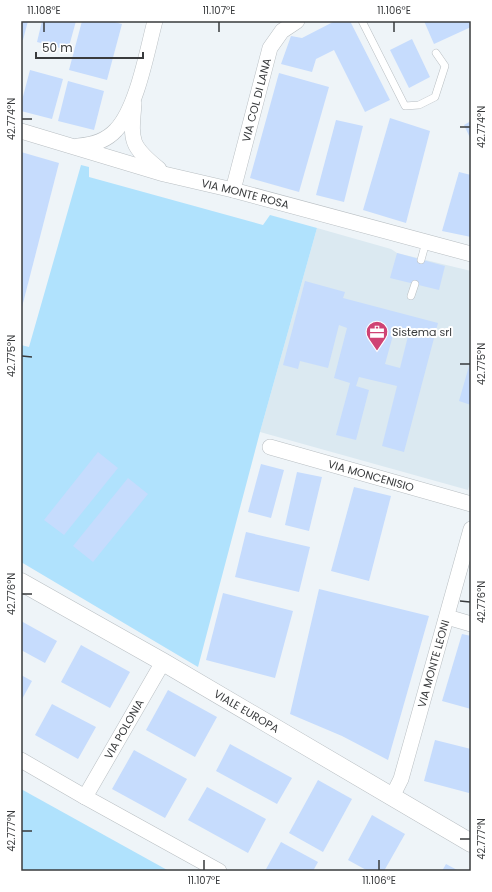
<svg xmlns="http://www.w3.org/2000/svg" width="492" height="892" viewBox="0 0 492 892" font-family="Poppins,sans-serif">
<rect width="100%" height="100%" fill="#eef4f8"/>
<path fill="#dbe9f1" d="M317,228L391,249L397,253L471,271V480L468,490L260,432Z"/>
<g fill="#b0e2fd">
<path d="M81,165L89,167V177L263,225L270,215L317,228L260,432L198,667L21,562V345L29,347Z"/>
<path d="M21,789L169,871H21Z"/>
</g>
<g fill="#c6dcfd" fill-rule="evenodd">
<path d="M21,21H28L23,40H21Z"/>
<path d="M42,21H76L68,50L37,42Z"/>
<path d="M82,21H111L122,24L107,80L69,70Z"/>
<path d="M335,21H350L390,100L365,112L334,50L316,59L312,72L281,64L291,36L302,38Z"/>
<path d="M424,21H471V27L434,44Z"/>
<path d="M412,39L430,77L409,88L390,50Z"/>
<path d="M30,70L63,79L52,119L21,111V104Z"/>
<path d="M279,73L329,87L299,192L250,178Z"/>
<path d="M68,81L104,91L94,130L58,121Z"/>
<path d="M390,118L430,131L406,223L363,210Z"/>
<path d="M336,120L363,126L344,202L316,195Z"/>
<path d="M471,121V140L464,125Z"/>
<path d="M21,152L59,163L22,307H21Z"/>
<path d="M459,172L471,175V237L442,231Z"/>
<path d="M397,253L445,266L439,290L390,278Z"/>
<path d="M305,281L345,292L343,298L438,323L404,452L382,446L397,386L359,377L356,386L369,390L356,440L336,435L350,383L334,378L347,328L339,325L328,368L300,361L298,369L283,365ZM395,328L409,332L400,368L385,364Z"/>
<path d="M471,359V405L459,401Z"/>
<path d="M98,452L118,468L64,535L44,520Z"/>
<path d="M261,464L284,470L271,518L248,512Z"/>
<path d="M297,472L322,477L309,531L285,525Z"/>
<path d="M128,478L148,494L93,562L73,546Z"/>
<path d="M354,487L391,496L369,581L331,571Z"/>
<path d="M246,532L310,547L299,592L235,577Z"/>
<path d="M319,589L429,616L388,760L342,736L290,714Z"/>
<path d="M223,593L293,611L275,678L206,660Z"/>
<path d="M21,621L57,641L45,663L21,650Z"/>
<path d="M462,634L471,636V709L442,701Z"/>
<path d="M81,645L130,672L110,708L61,682Z"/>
<path d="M21,675L32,681L21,701Z"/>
<path d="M168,690L217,717L195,757L146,730Z"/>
<path d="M52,704L96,727L78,759L35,735Z"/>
<path d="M435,740L471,749V785L469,793L424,781Z"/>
<path d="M230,744L292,778L277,804L216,771Z"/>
<path d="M134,750L187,779L165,818L112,789Z"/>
<path d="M318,780L352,799L323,852L289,833Z"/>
<path d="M207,787L266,819L248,853L188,820Z"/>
<path d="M372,815L405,834L384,871H368L348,860Z"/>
<path d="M281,842L318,862L313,871H265Z"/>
<path d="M446,864L459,871H442Z"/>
</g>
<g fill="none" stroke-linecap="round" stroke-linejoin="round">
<g stroke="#b9bfc3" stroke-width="8">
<g id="service">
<path d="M362,21L405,106L419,105L435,97L445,66L436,53"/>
<path d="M421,260L426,242"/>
<path d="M411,296L415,284"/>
</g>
</g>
<g stroke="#b9bfc3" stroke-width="16">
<g id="minor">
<path d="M134,104C131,140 129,145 159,169"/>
<path id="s1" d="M21,131L164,174L233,190L471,254"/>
<path d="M78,146C92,145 106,141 116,130C137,108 147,51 155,21"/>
<path id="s2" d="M233,190L270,48L282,31L297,21"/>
<path id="s3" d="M270,447L471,504"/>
<path d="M447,617L471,624"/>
<path d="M163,662L85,797L219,871"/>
<path d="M21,760L85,797"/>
<path id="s4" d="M392,797L401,779L471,529"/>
</g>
</g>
<g stroke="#b9bfc3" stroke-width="19">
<g id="tertiary">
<path id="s5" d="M21,582L163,662L471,843"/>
</g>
</g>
<use href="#service" stroke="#fff" stroke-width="7"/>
<use href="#minor" stroke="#fff" stroke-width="15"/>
<use href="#tertiary" stroke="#fff" stroke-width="18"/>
</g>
<path fill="none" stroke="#393b3d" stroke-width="1.5" d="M44,32V22M219,32V22M394,32V22M22,119H32M460,127H470M22,356L32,357M460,364H470M22,594H32M460,601L470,602M22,831H32M460,839H470M204,870V860M379,870V860"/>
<defs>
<g id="office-pin" transform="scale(1.15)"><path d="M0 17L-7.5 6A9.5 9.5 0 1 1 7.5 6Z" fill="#cf4374" stroke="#fff"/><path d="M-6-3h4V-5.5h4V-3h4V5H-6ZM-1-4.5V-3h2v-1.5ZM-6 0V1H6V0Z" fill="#fff"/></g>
</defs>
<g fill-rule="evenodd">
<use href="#office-pin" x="377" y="332"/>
</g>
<g text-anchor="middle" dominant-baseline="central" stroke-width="4" stroke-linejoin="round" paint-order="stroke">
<g font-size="11" fill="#393b3d" stroke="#fff">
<text stroke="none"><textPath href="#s2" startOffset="93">VIA COL DI LANA</textPath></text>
<text stroke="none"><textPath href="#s1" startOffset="233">VIA MONTE ROSA</textPath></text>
<text stroke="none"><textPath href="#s3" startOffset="105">VIA MONCENISIO</textPath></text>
<text stroke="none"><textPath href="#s4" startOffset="140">VIA MONTE LEONI</textPath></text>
<text stroke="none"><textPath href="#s5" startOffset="260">VIALE EUROPA</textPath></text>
<text transform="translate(124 729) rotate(-60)">VIA POLONIA</text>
</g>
<g font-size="11" fill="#393b3d" stroke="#fff" text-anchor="start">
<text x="392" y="332">Sistema srl</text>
</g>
</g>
<rect width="492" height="892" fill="none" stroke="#ffffff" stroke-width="44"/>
<path d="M36 52v6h107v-6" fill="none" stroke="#393b3d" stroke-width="2"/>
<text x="42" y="52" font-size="12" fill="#393b3d" stroke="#ffffff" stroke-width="3" paint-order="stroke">50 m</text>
<rect x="22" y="22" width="448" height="848" fill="none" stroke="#393b3d" stroke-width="1.5"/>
<g font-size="10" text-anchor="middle" fill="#393b3d">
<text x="44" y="14">11.108°E</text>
<text x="219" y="14">11.107°E</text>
<text x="394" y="14">11.106°E</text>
<text transform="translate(11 119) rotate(-90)" y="4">42.774°N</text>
<text transform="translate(481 127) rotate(-90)" y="4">42.774°N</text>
<text transform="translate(11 356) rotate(-90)" y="4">42.775°N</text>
<text transform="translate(481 364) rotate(-90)" y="4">42.775°N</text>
<text transform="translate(11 594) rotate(-90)" y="4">42.776°N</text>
<text transform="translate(481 602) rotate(-90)" y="4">42.776°N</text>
<text transform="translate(11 831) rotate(-90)" y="4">42.777°N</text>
<text transform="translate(481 839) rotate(-90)" y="4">42.777°N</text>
<text x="204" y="884">11.107°E</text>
<text x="379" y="884">11.106°E</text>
</g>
</svg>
